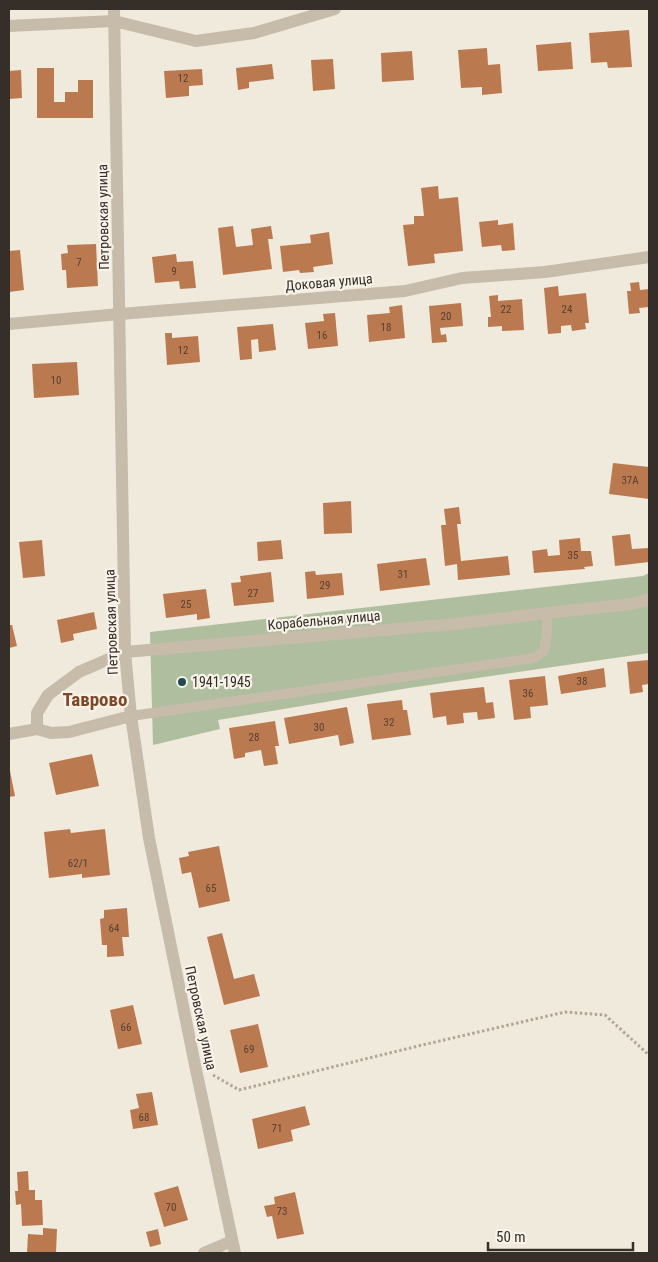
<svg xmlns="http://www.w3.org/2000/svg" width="658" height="1262" viewBox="0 0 658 1262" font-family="'Roboto Condensed',sans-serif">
<rect width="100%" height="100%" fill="#f0eadd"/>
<path fill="#afbe9e" d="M649,573V653L409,688L218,720L220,729L153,745L150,632L643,576Z"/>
<g fill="#bb7950">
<path d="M629,30L632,67L608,68L607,62L591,63L589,33Z"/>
<path d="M571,42L573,69L538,71L536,45Z"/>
<path d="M487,48L488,65L500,64L502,93L482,95V87L461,88L458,50Z"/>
<path d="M412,51L414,80L382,82L381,53Z"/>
<path d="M333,59L335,89L313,91L311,60Z"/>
<path d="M272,64L274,79L249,82V88L238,90L236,68Z"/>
<path d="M37,68H54V102H65V92H78V80H93V118H37Z"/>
<path d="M202,69L203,85L189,86V96L166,98L164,71Z"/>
<path d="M21,70L22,98L9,99V71Z"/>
<path d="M438,186L439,199L458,197L463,251L434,254L435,263L408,266L403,225L414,224V216H424L421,188Z"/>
<path d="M498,220V225L513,223L515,250L502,251L501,245L482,247L479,222Z"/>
<path d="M233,226L236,247L253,245L251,229L271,226L273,239H268L272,269L223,275L218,228Z"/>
<path d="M329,232L333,264L313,267L314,272L300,273L299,270L283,272L280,246L311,243L310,235Z"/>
<path d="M96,244L98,286L67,288L66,270H62L61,254L68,253L67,245Z"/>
<path d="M20,250L24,290L9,292V251Z"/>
<path d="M176,254L177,262L193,261L196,288L180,289L179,281L155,283L152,257Z"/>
<path d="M639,282L640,290L649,289V307L639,308L640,313L629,314L627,291H631L630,283Z"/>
<path d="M558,286L559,296L586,293L589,323H585L586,329L572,331L571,325L561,326V333L548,334L544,288Z"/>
<path d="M498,295V301L522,299L524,330L502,331V326L488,327V317H491L489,296Z"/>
<path d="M461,303L463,326L440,328L441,335L446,334L447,342L432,343L429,306Z"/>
<path d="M402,305L405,338L369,342L367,315L390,313L389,307Z"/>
<path d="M335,313L338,346L308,349L305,323L324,321L323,314Z"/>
<path d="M273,324L276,350L259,352L258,339L251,340L252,359L240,360L237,327Z"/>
<path d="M165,333H172V338L198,336L200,362L167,365Z"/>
<path d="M77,362L79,395L34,398L32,364Z"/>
<path d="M613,463L649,467V499L609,494Z"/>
<path d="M351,501L352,533L324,534L323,503Z"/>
<path d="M459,507L461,524H457L461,561L508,556L510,575L458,580L457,564L445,566L441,525H446L444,509Z"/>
<path d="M630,534L632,549L649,548V562L615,566L612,536Z"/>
<path d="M580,538L581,551H591L593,566L584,567L585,569L534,573L532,551L547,549L548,556L560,555L559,540Z"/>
<path d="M42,540L45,576L23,578L19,542Z"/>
<path d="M281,540L283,559L258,561L257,542Z"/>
<path d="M426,558L430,585L380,591L377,564Z"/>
<path d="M315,571L316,575L342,573L344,595L307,599L305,572Z"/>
<path d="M271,572L274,602L234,606L231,583L241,582L240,576Z"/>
<path d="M206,589L210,618L197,620V614L166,618L163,594Z"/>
<path d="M94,612L97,629L73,634L74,640L61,643L57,620Z"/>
<path d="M9,625H12L17,646L9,648Z"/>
<path d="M649,660V684L642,685L643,692L630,694L627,662Z"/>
<path d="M604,668L606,687L561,694L558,676Z"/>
<path d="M545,676L548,705L530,707L531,718L514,720L509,680Z"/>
<path d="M484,687L486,703L493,702L495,718L478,720L477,712L463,713L464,723L447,725L446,716L433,718L430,693Z"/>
<path d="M402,700L403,710H407L411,735L372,740L367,704Z"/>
<path d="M347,707L354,743L340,746L338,735L289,744L284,718Z"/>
<path d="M275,721L279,746H275L278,764L264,766L261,750L245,753V757L234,759L229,728Z"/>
<path d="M92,754L99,786L56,795L49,763Z"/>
<path d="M9,771H10L15,796L9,797Z"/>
<path d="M70,829L71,833L105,829L110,875L82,878V874L49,878L44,832Z"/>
<path d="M219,846L230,901L199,908L191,872L182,874L179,858L189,856L188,852Z"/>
<path d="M127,908L129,937H122L124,956L107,957V945H102L100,919L104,918V910Z"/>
<path d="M222,933L234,979L254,974L260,996L224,1005L207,937Z"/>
<path d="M133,1005L142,1044L118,1049L110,1010Z"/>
<path d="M258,1024L268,1067L240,1073L230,1030Z"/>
<path d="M152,1092L158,1125L133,1129L130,1110L139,1108L136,1094Z"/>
<path d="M305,1106L310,1125L291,1130L293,1141L258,1149L252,1119Z"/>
<path d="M28,1171L29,1190H35V1200H42L43,1225L22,1226L21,1204L16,1205L15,1191H18L17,1172Z"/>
<path d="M178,1186L188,1220L164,1227L154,1193Z"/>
<path d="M295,1192L304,1234L277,1239L272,1216L267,1217L264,1206L275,1204L274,1197Z"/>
<path d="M43,1228L57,1229L56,1253H27L28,1234L43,1235Z"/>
<path d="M158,1229L161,1244L150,1247L146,1232Z"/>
</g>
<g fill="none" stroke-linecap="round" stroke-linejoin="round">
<path stroke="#b3a694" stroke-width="3" stroke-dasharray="2.5 2.5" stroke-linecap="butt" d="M213,1075L239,1090L418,1046L565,1012L605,1015L649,1055"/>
<path stroke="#c7bbaa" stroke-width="10" d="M131,716L534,658L544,651L547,632V613"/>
<g stroke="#c7bbaa" stroke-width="12">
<path d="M9,26L114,21L196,41L254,33L335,9"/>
<path d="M9,324L120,314L405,291L462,278L545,272L649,257"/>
<path d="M37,729V713L48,695L79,672L125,652L455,624L547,613L631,604L649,599"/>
<path d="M9,734L37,729L51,733L69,732L131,716L149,838L195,1065L235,1253"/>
<path d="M204,1253L232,1241"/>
</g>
<path stroke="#c7bbaa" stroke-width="12" d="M114,9L125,652L131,716"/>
</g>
<circle fill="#224953" stroke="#f8f3e9" stroke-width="2" cx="182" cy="682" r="5"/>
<g text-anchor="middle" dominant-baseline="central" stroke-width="4.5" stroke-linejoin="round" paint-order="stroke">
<g font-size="11" fill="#564133">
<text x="183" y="78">12</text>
<text x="79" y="262">7</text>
<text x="174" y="271">9</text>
<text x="506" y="309">22</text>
<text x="567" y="309">24</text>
<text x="446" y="316">20</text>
<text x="386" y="327">18</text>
<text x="322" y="335">16</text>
<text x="183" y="350">12</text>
<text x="56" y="380">10</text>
<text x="630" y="480">37А</text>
<text x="573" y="555">35</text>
<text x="403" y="574">31</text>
<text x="325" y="585">29</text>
<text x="253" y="593">27</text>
<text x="186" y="604">25</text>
<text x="582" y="681">38</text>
<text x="528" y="693">36</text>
<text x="389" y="722">32</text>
<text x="319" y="727">30</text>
<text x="254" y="737">28</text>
<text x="78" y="863">62/1</text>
<text x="211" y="888">65</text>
<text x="114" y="928">64</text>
<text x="126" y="1027">66</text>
<text x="249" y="1049">69</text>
<text x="144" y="1117">68</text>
<text x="277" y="1128">71</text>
<text x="171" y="1207">70</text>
<text x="282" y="1211">73</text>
</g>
<g font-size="14" fill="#352e29" stroke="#f8f3e9">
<text transform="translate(103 217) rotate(-91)">Петровская улица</text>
<text transform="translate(329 282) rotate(-5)">Доковая улица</text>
<text transform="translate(324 620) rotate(-5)">Корабельная улица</text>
<text transform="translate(111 622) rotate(-92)">Петровская улица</text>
<text transform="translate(201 1018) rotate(78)">Петровская улица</text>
</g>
<g font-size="14" fill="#352e29" stroke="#f8f3e9" text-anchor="start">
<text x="192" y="682">1941-1945</text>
</g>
<g font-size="19" font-weight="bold" fill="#7d4929" stroke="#f8f3e9">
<text x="95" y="699">Таврово</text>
</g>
</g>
<rect width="658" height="1262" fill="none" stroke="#352e29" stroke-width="20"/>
<path d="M488 1242v8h145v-8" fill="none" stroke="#352e29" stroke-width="2.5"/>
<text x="496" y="1242" font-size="15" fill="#352e29" stroke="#f8f3e9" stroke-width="4" paint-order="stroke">50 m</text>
</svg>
